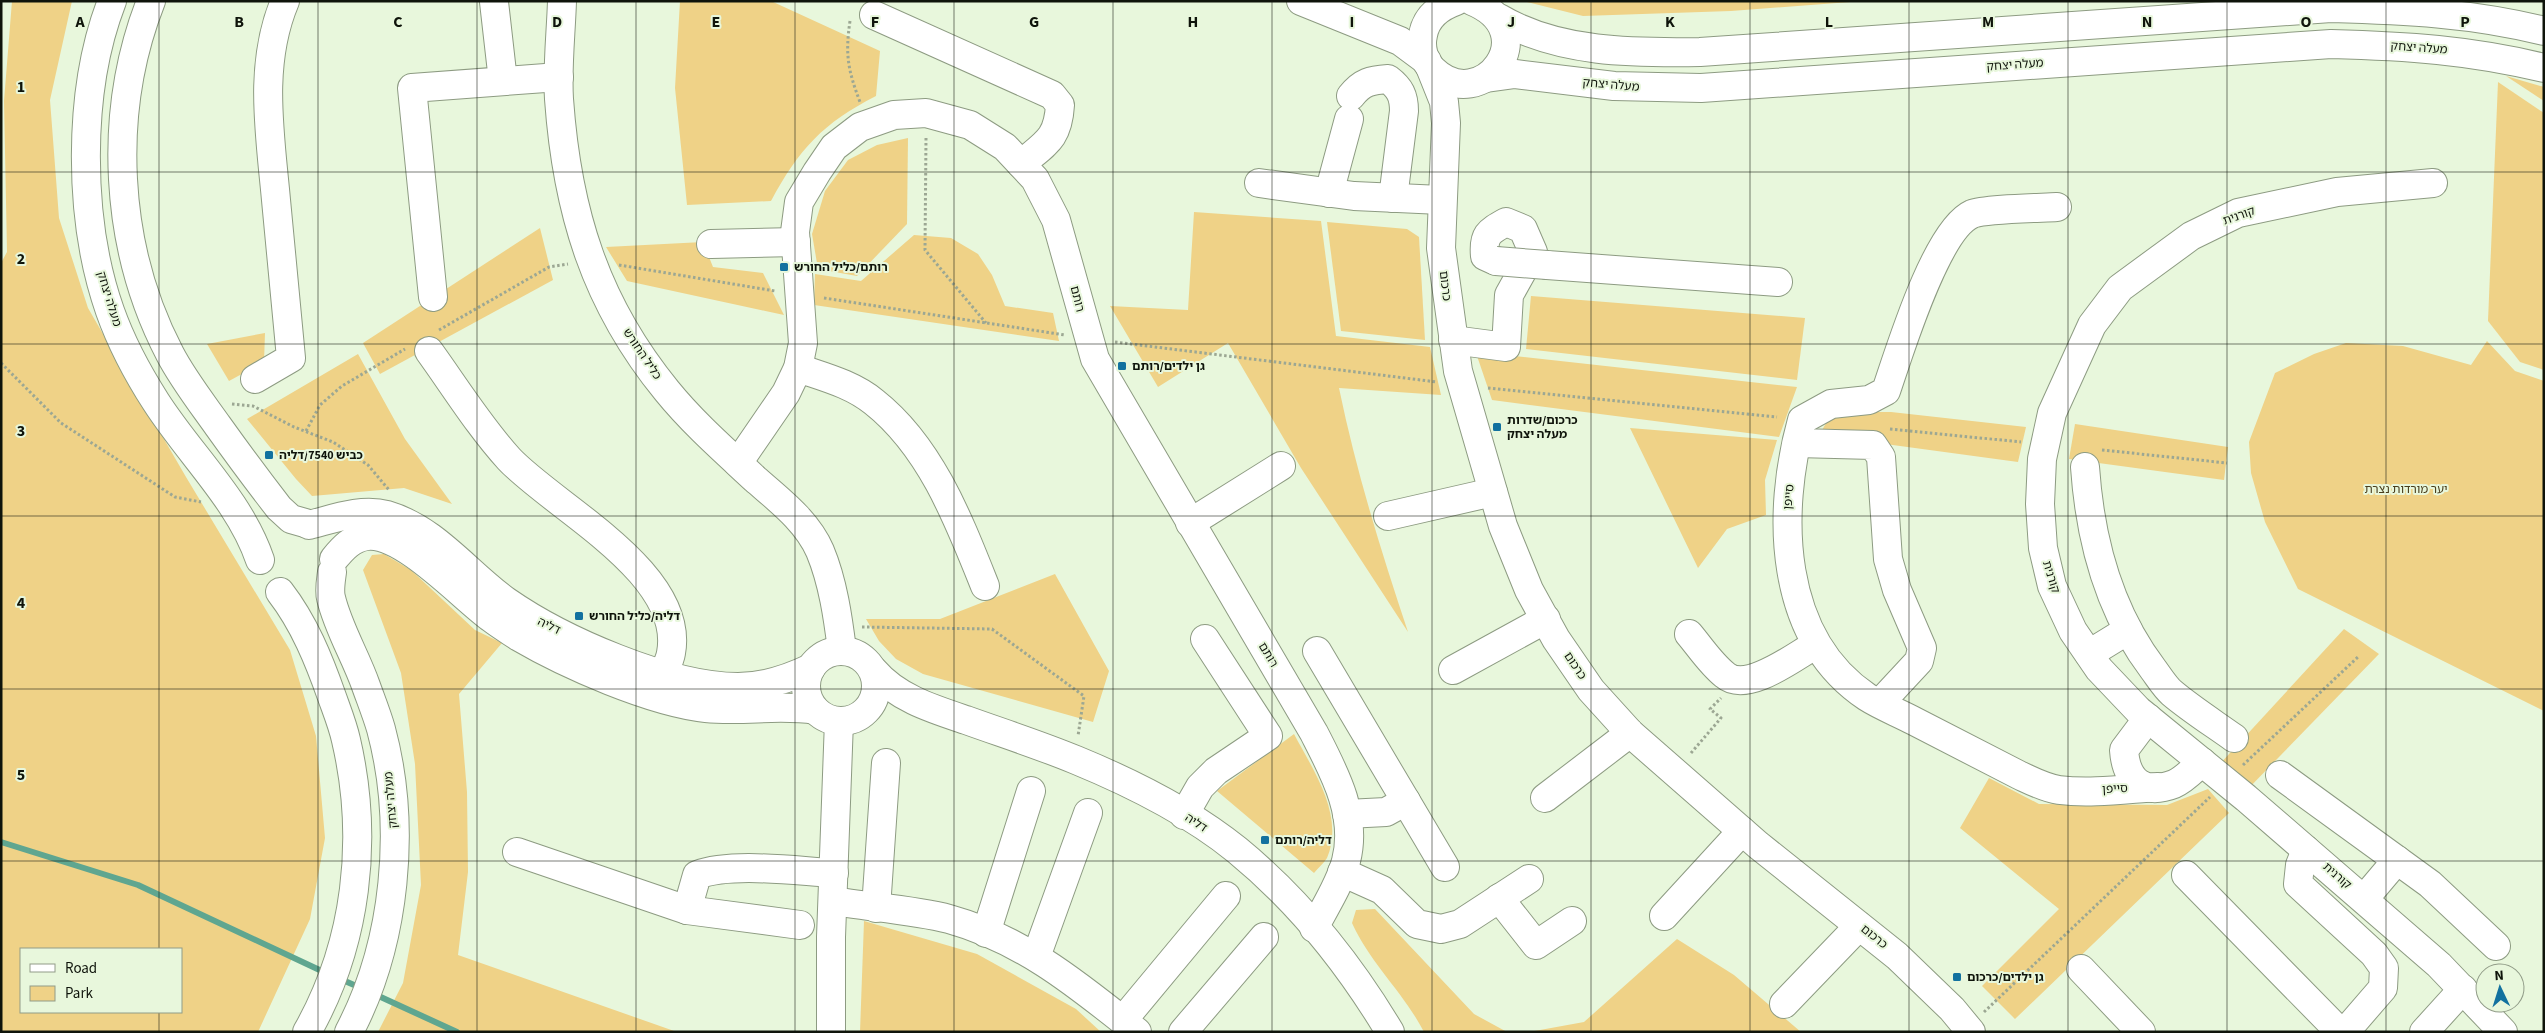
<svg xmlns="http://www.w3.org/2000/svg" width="2545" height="1033" viewBox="0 0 2545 1033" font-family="'Source Sans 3','Noto Sans Hebrew',sans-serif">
<rect width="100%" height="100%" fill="#e8f7dc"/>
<g fill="#efd287" fill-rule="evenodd">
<path d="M12,1H72L50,100L59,218L88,308L186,477L290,650L316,736L325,838L310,919L258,1032H1V263L7,252L4,101ZM21,949H181V1012H21Z"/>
<path d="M680,1H771L880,51L876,96C823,123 799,149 771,201L687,205L675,88Z"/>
<path d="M1523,1H1863L1731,11L1583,16Z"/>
<path d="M2506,76L2544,87V101Z"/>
<path d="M2498,82L2544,113V370L2520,362L2488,321Z"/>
<path d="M908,138L907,224L857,276L818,269L812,234L825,191L848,160L877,145Z"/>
<path d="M1194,212L1321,221L1336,336L1430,347L1441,395L1339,388C1356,471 1381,551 1408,632L1301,468L1228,343L1158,387L1110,306L1188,310Z"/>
<path d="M1327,222L1407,229L1419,237L1425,340L1341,331Z"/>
<path d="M540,228L553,280L380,374L363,343Z"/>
<path d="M914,235L951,238L978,254L992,275L1005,306L1053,313L1059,341L814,305L815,274L861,281Z"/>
<path d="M703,242L713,267L763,273L784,315L627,281L606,247Z"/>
<path d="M1531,296L1805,318L1797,380L1526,349Z"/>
<path d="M265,333L264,362L229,381L207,344Z"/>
<path d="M2487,341L2515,371L2544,381V711L2298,589L2265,522L2251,473L2249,442L2275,373L2314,354L2346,343L2403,346L2471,365Z"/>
<path d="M1475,350L1488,353L1797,387L1779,437L1492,400Z"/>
<path d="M358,354L405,439L452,504L404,488L312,496L296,479L247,419Z"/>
<path d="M1853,412H1891L2026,427L2018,462L1819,435L1831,415Z"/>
<path d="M2075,424L2228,447L2224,480L2069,459Z"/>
<path d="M1630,428L1777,440L1765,480L1766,515L1727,529L1698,568Z"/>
<path d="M384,554L411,570L475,630L502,643L459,694L467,792L468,872L458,955L677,1032H378L403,983L421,885L415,764L401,673L363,570L372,555Z"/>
<path d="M1055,574L1109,671L1093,722L923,674L896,659L879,641L866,619H940Z"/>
<path d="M2344,629L2379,654L2246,791L2218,766Z"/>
<path d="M1294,734C1313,770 1345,815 1327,858C1324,863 1318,868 1314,873L1217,791Z"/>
<path d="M1989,778L2039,804L2167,805L2208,789L2229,813L2015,1019L1982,986L2059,909L1960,828Z"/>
<path d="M1375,909L1474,1014L1507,1032H1424C1404,993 1370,963 1352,923L1356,910Z"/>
<path d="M864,921L977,954L1076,1009L1101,1032H860Z"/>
<path d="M1677,939L1734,975L1801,1032H1529L1584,1022Z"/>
</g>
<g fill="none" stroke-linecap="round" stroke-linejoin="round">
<g stroke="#5fa690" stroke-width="6">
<path d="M1,842L138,885L326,973"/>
<path d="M338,978L361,988"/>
<path d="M372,993L457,1032"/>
</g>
<g stroke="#8d9b82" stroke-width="30">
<g id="minor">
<path d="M112,1C77,91 78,220 110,311C121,342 138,374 156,402C190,455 240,501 260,560"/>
<path d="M151,1C107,113 114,247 170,354C183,379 201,402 218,426C238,454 258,481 279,508L291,519L305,523"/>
<path d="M562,1C561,33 557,67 559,99C567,211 595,303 667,391C693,423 725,451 755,479C779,500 807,521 820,551C833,582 838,618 842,650"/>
<path d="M1301,1L1400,41L1427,61"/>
<path d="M1456,1C1439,7 1426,17 1423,35C1420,47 1424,62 1433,70C1481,117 1547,32 1472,1"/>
<path d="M494,2L503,81"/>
<path d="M874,15L1052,95L1060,105C1058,139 1046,143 1021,164"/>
<path d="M1499,18C1558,53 1633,53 1700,52L2331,8C2403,10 2473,13 2544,31"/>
<path d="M1430,67L1444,102L1446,123L1441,248L1458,371L1503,526L1529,590L1556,639L1591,690L1630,733L1758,845L1897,956L1952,1009L1971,1032"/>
<path d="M1486,78L1515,74L1614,86L1701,88L2331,44C2406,46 2470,50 2544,68"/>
<path d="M1351,96C1362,82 1371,80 1388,79C1400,88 1404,96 1404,111L1393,198"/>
<path d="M1259,183L1354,196L1441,200"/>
<path d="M2433,183L2337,192L2238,213L2191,236L2120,288L2092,325L2052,413L2042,459L2040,504L2043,548L2052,586L2073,631L2099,669L2138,710L2246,798L2439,965L2503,1032"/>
<path d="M1329,193L1349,119"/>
<path d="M2057,207C2040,208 1984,209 1972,214C1936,230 1899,353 1886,391L1869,400L1831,404L1802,420C1776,513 1778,637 1867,697C1881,706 1899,713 1914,721C1949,739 1984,757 2019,775C2032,781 2045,788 2059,790C2091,794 2126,789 2158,787"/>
<path d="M711,244L796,242"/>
<path d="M1547,265L1778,282"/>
<path d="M433,297L412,88L559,77"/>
<path d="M1453,340L1506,347L1509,295L1533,252L1523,229L1506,222C1488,232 1483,235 1485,256L1496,261"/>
<path d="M429,351C455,387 479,426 509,459C554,507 686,573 671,653C670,660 666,667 663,674"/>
<path d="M798,368C824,377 852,384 874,402C931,447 959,521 985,586"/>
<path d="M255,379L291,358C286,305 281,253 276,200C270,133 258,65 285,1"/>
<path d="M1797,443L1873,445L1881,457L1888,559L1897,590L1922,648L1919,661L1880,703"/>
<path d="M738,463L786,393L798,368L803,343L795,232L799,202L817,172L834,147L860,127L894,115L926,113L970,125L1005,147L1035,179L1056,220L1095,359L1314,733C1334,772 1358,815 1346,861C1340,884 1325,907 1314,928"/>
<path d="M2085,467C2090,540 2109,611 2153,669C2159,677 2165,687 2172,693C2191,709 2213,723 2234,738"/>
<path d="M1388,516L1493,492"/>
<path d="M1190,523L1281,466"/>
<path d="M309,525C333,519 361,508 387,515C435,529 467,573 506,601C562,640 669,687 738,687C764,687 788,679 811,668"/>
<path d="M334,559C343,548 352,538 367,536C403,532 462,597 491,618C500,625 510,631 519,637C567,665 651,702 706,708C743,712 779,704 815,710"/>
<path d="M332,572C331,580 329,590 331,598C338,628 356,657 366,686C371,700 377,715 381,729C407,826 396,943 349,1032"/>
<path d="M280,592C304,623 319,660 332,697C337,711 343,726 346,740C369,839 357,944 307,1032"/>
<path d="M1689,634C1700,647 1711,664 1725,675C1747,694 1795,656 1815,645"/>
<circle cx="841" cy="686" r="35"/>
<path d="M1317,651L1445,867"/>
<path d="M2089,654L2128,630"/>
<path d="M1453,670L1546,619"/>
<path d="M874,671C897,698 933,709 966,720C1002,733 1040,745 1076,760C1132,783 1190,812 1237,850C1298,900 1350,965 1390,1032"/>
<path d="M2148,718L2124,750C2126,780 2143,796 2174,784C2184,780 2194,769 2202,762"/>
<path d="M2280,775L2430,884L2496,946"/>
<path d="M1545,798L1630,733"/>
<path d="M1347,814L1386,812L1406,801"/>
<path d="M1184,815L1200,787L1216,771L1268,736L1205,639"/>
<path d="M2306,850L2300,865L2298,884L2374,954L2384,968L2383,988L2345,1032"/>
<path d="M517,852L687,910L800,925"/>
<path d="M1342,872L1382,890L1417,924L1441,929L1460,924L1529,879"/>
<path d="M2186,875L2340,1032"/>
<path d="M1499,898L1536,945L1572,921"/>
<path d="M2364,899L2397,860"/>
<path d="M833,901C869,907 915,910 949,919C1024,940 1078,985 1137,1032"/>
<path d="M876,908L886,763"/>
<path d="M687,910L697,875C732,862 795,871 834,873"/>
<path d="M1664,916L1742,831"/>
<path d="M986,933L1031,791"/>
<path d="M1036,957L1088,813"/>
<path d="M2081,969L2141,1032"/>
<path d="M1784,1004L1859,926"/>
<path d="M1123,1020L1226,896"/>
<path d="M831,1032V937L839,721"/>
<path d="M1183,1032L1264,937"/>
<path d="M2424,1032L2463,989"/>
</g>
</g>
<g stroke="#9ca793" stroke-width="3" stroke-dasharray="2.5 2.5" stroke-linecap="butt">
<path d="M850,21C845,55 848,70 860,102"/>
<path d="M926,138L925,250L986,323"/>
<path d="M619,265L775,291"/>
<path d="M824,298L1065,335"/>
<path d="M439,330L549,267L568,264"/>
<path d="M1115,342L1437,382"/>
<path d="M1,363L61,423L175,497L201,502"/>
<path d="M1488,388L1777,417"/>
<path d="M232,404L253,406L294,427L333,442L368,465L389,490"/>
<path d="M1890,429L2021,442"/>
<path d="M306,431L320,405L342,386L405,349"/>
<path d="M2102,450L2227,463"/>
<path d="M862,627L992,629L1084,696L1078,736"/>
<path d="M1691,753L1721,718L1710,709L1721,698"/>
<path d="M2243,765L2359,656"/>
<path d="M1984,1012L2210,797"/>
</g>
<use href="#minor" stroke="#fff" stroke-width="28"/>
<g stroke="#8d9b82" stroke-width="30" stroke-linecap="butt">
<path id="minor-bridge" d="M1496,261L1547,265"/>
</g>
<use href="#minor-bridge" stroke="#fff" stroke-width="28"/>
</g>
<path fill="none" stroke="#0f140b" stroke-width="1" stroke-opacity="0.55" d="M159,1V949M318,1V1032M477,1V1032M636,1V1032M795,1V1032M954,1V1032M1113,1V1032M1272,1V1032M1432,1V1032M1591,1V1032M1750,1V1032M1909,1V1032M2068,1V1032M2227,1V1032M2386,1V1032M1,172H2544M1,344H2544M1,516H2544M1,689H2544M1,861H2544M159,1012V1032"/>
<g fill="#12719f" stroke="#e8f7dc" stroke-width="2">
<rect x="779" y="262" width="10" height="10" rx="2.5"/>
<rect x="1117" y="361" width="10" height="10" rx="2.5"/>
<rect x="1492" y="422" width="10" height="10" rx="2.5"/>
<rect x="264" y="450" width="10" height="10" rx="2.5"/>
<rect x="574" y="611" width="10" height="10" rx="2.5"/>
<rect x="1260" y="835" width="10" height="10" rx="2.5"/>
<rect x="1952" y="972" width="10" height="10" rx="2.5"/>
</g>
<g text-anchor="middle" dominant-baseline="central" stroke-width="4" stroke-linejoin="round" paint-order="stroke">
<g font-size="12" fill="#0f140b" stroke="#e8f7dc">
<text transform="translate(2419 48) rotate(4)">מעלה יצחק</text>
<text transform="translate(2015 65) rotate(-4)">מעלה יצחק</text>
<text transform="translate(1611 85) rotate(5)">מעלה יצחק</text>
<text transform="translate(2239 216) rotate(-19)">קורנית</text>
<text transform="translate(1445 286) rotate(83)">כרכום</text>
<text transform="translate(109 299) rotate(73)">מעלה יצחק</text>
<text transform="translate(1077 299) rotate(76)">רותם</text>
<text transform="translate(642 354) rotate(56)">כליל החורש</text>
<text transform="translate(1789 497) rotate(-85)">סייפן</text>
<text transform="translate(2051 577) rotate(73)">קורנית</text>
<text transform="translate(549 626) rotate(26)">דליה</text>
<text transform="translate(1268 655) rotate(59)">רותם</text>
<text transform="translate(1575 666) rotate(56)">כרכום</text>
<text transform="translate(2115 789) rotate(-3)">סייפן</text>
<text transform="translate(391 800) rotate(-95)">מעלה יצחק</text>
<text transform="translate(1196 823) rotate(33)">דליה</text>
<text transform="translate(2337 876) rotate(41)">קורנית</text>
<text transform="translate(1874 937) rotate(39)">כרכום</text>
</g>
<g font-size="12" font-weight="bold" fill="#0f140b" stroke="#e8f7dc" text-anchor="start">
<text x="794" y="267">רותם/כליל החורש</text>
<text x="1132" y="366">גן ילדים/רותם</text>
<text x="1507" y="420">כרכום/שדרות<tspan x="1507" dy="14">מעלה יצחק</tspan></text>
<text x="279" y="455">כביש 7540/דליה</text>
<text x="589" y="616">דליה/כליל החורש</text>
<text x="1275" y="840">דליה/רותם</text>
<text x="1967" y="977">גן ילדים/כרכום</text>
</g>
<g font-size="12" fill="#4a3e1c" stroke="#e8f7dc">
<text x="2406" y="489">יער מורדות נצרת</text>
</g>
</g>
<g font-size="16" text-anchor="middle" font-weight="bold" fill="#0f140b" stroke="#e8f7dc" stroke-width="4" stroke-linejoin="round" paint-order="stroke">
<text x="80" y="27">A</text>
<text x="239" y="27">B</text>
<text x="398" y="27">C</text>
<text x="557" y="27">D</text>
<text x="716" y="27">E</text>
<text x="875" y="27">F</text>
<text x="1034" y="27">G</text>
<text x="1193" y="27">H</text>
<text x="1352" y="27">I</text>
<text x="1511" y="27">J</text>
<text x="1670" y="27">K</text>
<text x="1829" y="27">L</text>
<text x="1988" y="27">M</text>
<text x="2147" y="27">N</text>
<text x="2306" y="27">O</text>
<text x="2465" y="27">P</text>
<text x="21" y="92">1</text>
<text x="21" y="264">2</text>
<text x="21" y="436">3</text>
<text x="21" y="608">4</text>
<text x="21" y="780">5</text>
</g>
<rect width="2545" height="1033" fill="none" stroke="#0f140b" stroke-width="5"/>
<rect x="20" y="948" width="162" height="65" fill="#e8f7dc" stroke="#919c88"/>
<rect x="30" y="964" width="25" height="8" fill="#ffffff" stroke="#919c88"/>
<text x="65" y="973" font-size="15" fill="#0f140b">Road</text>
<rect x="30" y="986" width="25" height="15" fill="#efd287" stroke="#919c88"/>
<text x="65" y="998" font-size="15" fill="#0f140b">Park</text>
<g transform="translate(2500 988) rotate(356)"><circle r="24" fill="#e8f7dc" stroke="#919c88"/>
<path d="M0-4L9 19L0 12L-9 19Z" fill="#12719f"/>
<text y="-8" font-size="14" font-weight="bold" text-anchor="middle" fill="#0f140b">N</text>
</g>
</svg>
